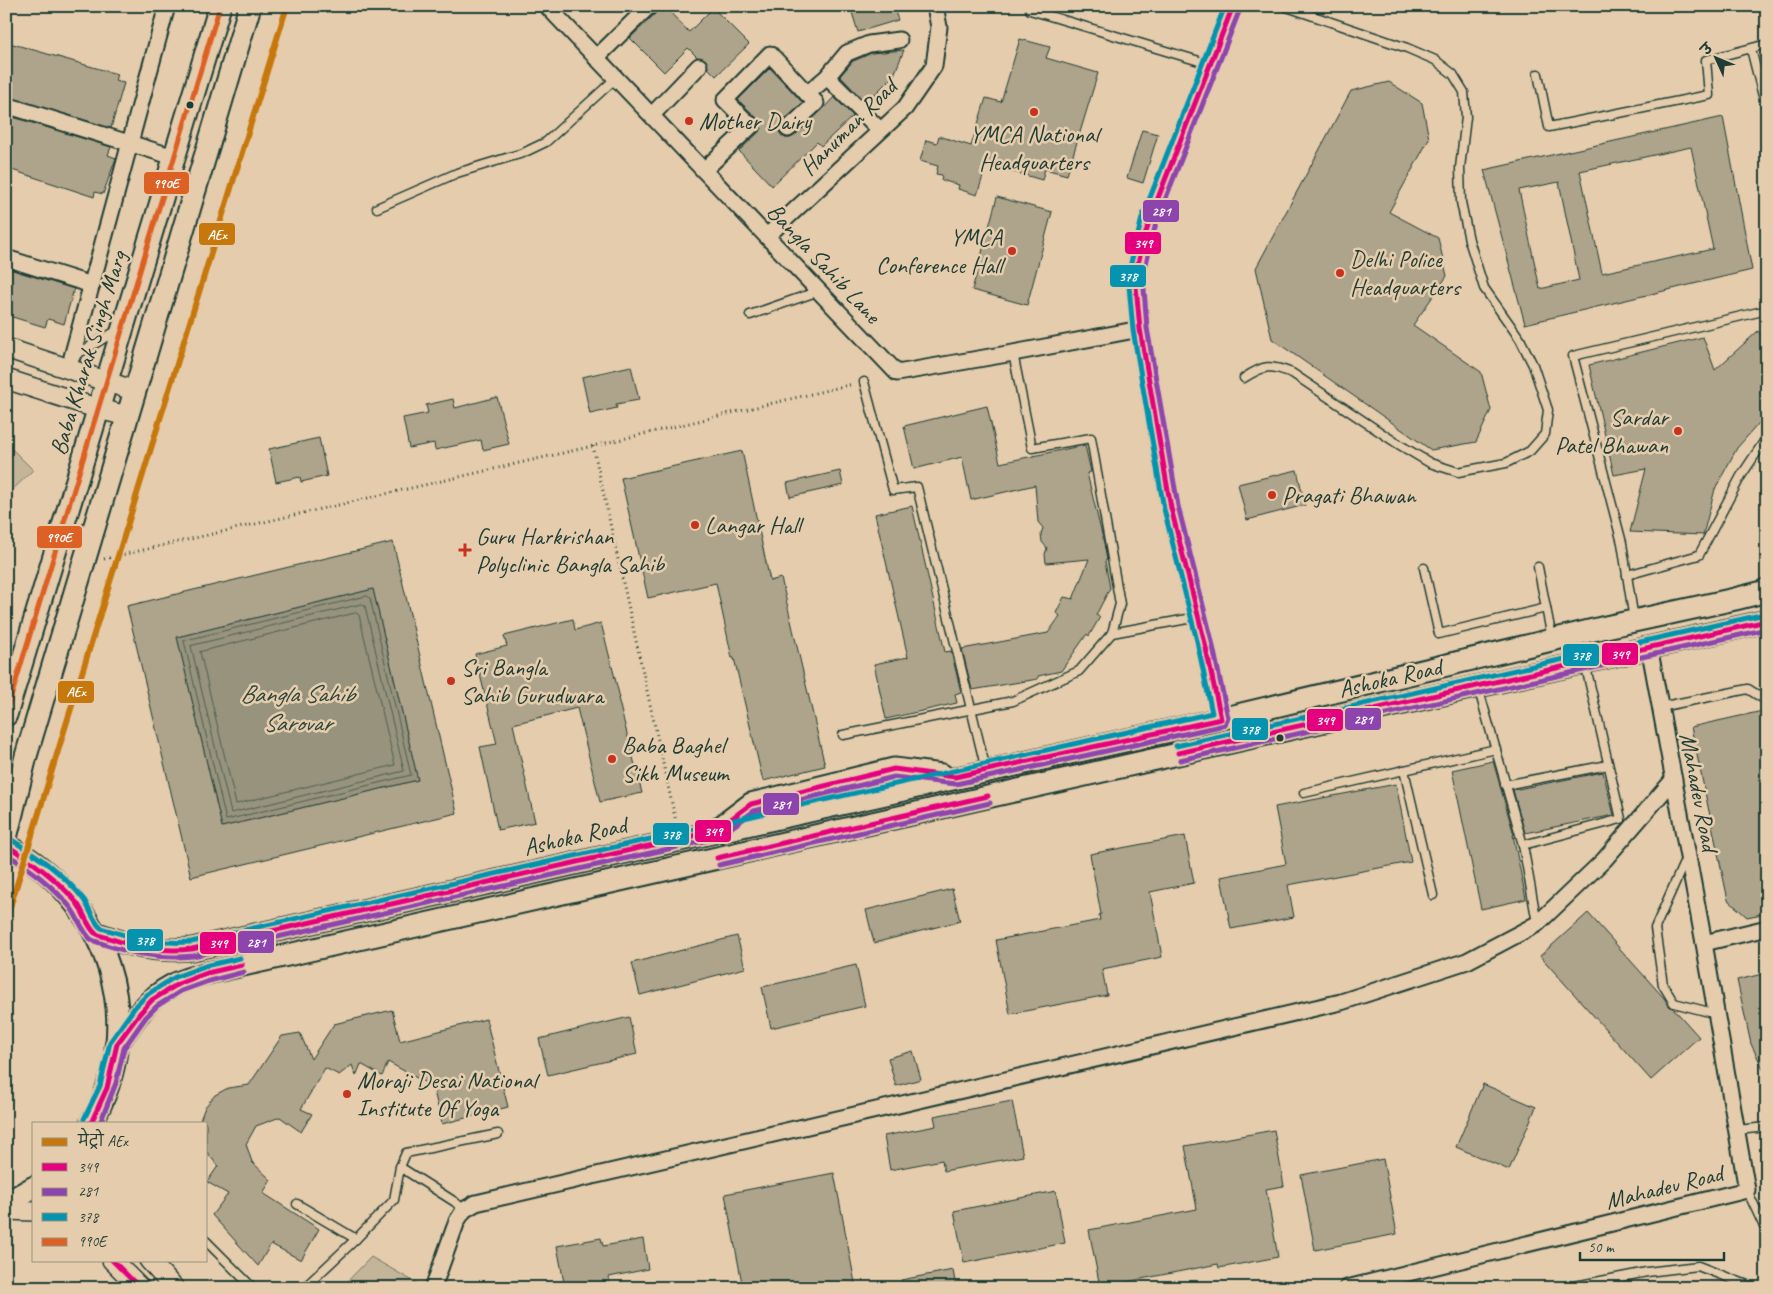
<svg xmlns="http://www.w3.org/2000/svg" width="1773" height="1294" viewBox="0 0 1773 1294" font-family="Caveat,'Playpen Sans Deva',sans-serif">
<rect width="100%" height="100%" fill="#e5ccad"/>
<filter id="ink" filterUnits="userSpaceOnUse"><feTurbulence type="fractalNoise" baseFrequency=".02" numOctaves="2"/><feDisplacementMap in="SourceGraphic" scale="10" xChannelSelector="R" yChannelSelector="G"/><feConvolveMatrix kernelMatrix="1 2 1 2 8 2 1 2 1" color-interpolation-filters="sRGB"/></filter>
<g filter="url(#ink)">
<g fill="#c4b49a" stroke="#727867">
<path d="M6,443L33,470L6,496Z"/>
<path d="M371,1257L418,1284L416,1288H341Z"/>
</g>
<path fill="#97937d" stroke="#677160" d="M373,589L418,780L222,827L177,637Z"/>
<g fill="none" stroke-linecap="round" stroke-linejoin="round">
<g stroke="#4f5f51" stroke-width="1">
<path d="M367,596L370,598L411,775L226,820L184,641Z"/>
<path d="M362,604L365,606L404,771L231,813L191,646Z"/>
<path d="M356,613L359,615L395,765L236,804L200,652Z"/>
</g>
</g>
<g fill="#aea38b" stroke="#1f3d34" fill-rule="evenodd">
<path d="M659,6H664L689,32L713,8L749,44L716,76L708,68L706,60L697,57L688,48L664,72L630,38L656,13Z"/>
<path d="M850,6H893L898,20L858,32Z"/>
<path d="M1020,39L1050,47L1046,58L1098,73L1067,175L1045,169L1042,180L987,164L977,195L958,189L959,185L941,180L942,175L936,174L938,166L920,161L926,140L937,143L939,136L971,146L986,98L1001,102Z"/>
<path d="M6,42L117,74L115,81L124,83L111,128L6,96Z"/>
<path d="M904,50L894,75L866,103L840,76L853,61L863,57L871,53Z"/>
<path d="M770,68L803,103L779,126V132L785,138H790L794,136L822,110L834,97L853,116L821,146L817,142L772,186L739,151L762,129L758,119L738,100Z"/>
<path d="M1389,82L1422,103L1429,139L1389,212L1438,238L1447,276L1413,325L1481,372L1491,410L1476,442L1431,450L1272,339L1256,268L1351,91Z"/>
<path d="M6,115L111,147L108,155L116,158L103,194L95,192L94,197L6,168L11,151H6Z"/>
<path d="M1723,117L1752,270L1525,324L1484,170ZM1691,147L1713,249L1602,273L1580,171ZM1559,182L1579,280L1540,289L1519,190Z"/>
<path d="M1142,130L1158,134L1143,183L1127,178Z"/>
<path d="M997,197L1052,212L1027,305L972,290Z"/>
<path d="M6,268L74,289L64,324L48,319L45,327L6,315Z"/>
<path d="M1758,331L1767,342V414L1737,448L1715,489L1703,535L1630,532L1646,469L1614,475L1589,365L1703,337L1715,370Z"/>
<path d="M631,366L639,400L616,404L617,408L590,414L582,377Z"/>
<path d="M497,397L509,444L483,450L481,440L435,450L434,443L409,448L403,418L428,413L426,405L453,399L455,408Z"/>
<path d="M987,406L1000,463L1085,445L1091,472L1087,473L1104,543L1107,560L1105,561L1110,588L1096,615L1100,617L1089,636L1087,634L1061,671L1038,676V679L972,690L962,649L1048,633L1060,616L1056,613L1064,597L1073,599L1089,559L1046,563L1045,554L1047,548L1042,542L1041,534L1043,528L1038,522L1035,485L971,500L962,457L914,469L904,426Z"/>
<path d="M319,438L327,476L301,482L300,477L276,482L269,449Z"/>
<path d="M742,451L770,581L781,578L825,766L763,781L734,658H732L716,583L648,598L621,478Z"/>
<path d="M1297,470L1305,505L1247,520L1238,484Z"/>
<path d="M840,471L843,485L790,497L787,483Z"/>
<path d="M912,506L945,652L951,651L961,692L955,694L957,703L886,719L874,664L908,657L875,514Z"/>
<path d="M393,542L457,813L191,877L127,606ZM373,589L418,780L222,827L177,637Z"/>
<path d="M573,619L575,630L601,623L620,698H618L642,793L600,802L577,708L513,724L535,822L498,830L480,747L497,744L475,654L507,646L504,636Z"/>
<path d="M1767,710V913L1747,917L1728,900L1691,727Z"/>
<path d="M1493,761L1514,835H1513L1526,899L1481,909L1452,770Z"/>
<path d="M1603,772L1614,815L1525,833L1513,790Z"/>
<path d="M1396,784L1411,862L1288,885L1294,917L1231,929L1221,877L1286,864L1275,807Z"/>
<path d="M1185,836L1194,883L1150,892L1162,957L1102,969L1107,995L1010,1014L996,940L1100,920L1099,915L1101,914L1090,854Z"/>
<path d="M952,889L960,921L874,943L866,910Z"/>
<path d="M1588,913L1664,998L1669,1006L1674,1009L1699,1037L1651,1080L1540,956Z"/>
<path d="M737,936L745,968L640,995L632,963Z"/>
<path d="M856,965L865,1006L771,1028L762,987Z"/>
<path d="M1767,973V1077L1751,1044L1737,980Z"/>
<path d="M392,1010L400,1041L486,1019L508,1107L442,1124L433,1087L388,1062L382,1076L361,1064L356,1076L352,1065L339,1075L325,1068L301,1109L312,1114L301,1132L280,1117L256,1126L246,1144L252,1162L271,1180L263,1193L319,1229L301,1260L271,1244L258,1266L212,1215L228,1194L207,1182L218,1166L206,1151V1123H199L205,1107L215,1095L228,1088L249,1085L282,1036L300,1033L311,1059L334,1024Z"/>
<path d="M629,1017L637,1054L548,1075L539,1039Z"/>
<path d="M913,1051L921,1079L896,1086L888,1058Z"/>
<path d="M1483,1084L1536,1107L1509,1170L1456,1147Z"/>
<path d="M1012,1101L1023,1156L944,1171L942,1160L890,1170L884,1136L936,1126L934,1116Z"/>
<path d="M1274,1130L1284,1186L1266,1189L1278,1257L1219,1268L1218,1264L1100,1287L1089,1230L1197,1209L1185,1146Z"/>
<path d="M1383,1159L1397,1234L1315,1250L1301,1175Z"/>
<path d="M834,1173L856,1288H743L725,1194Z"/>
<path d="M1056,1191L1065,1243L964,1263L954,1211Z"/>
<path d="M601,1238L603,1246L643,1239L648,1269L609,1277L610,1288H565L557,1246Z"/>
<path d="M953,1270L956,1288H901V1280Z"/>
</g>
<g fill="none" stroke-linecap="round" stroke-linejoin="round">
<g stroke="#1f3d34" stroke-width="11">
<g id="service">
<path d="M1030,10L1209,64"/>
<path d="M1751,49L1767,112"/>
<path d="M1538,74L1549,127L1709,95L1706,60L1767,44"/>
<path d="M377,208L457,173L523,153L546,142L616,78"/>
<path d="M750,315L819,291"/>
<path d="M74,356L118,330"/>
<path d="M1244,378C1264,365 1270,364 1292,373L1395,442L1430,463L1458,472L1506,463L1530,451L1545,434L1548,410L1533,365L1520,339L1484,288L1469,240L1461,202L1460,168L1466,117L1464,92L1453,74L1435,60L1407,48L1284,6"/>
<path d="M864,382L893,490L917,487L986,770"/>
<path d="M1538,567L1552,638"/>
<path d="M1424,568L1439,634L1546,608"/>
<path d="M1627,575L1699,555L1741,476L1767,437"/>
<path d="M1634,620L1622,543L1573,356L1767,310"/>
<path d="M1112,633L1198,617"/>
<path d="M1478,687L1523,845L1537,923"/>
<path d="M1660,707L1748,689L1767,701"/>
<path d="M843,735L1013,701L1079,671L1112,633L1120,604L1091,438L1032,448L1013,353"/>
<path d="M1404,770L1433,895"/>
<path d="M1505,785L1608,765"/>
<path d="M1304,793L1496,749"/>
<path d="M1523,845L1621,819L1585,663"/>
<path d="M1686,858L1655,928L1663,985L1674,1003L1717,1014"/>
<path d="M1737,1130L1767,1127"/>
<path d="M400,1167L455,1202L464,1210"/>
<path d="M1747,1190L1767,1233"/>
<path d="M297,1204L356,1239"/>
<path d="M206,1241L253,1288"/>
<path d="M304,1288L356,1239L394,1200L400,1167L406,1153L498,1134"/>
<path d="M1565,1288L1647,1272L1698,1266L1755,1288"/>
</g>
</g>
<g stroke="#1f3d34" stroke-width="19">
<g id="minor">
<path d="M547,6L897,373L1013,353L1140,329"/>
<path d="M596,58L649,6"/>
<path d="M827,77L880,130"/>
<path d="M807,94L827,77L847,53L869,44L899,40"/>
<path d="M6,105L174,157"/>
<path d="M652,115L699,66"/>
<path d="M704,170L751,126L725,100L770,54L816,103L788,129"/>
<path d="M767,236L905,108L934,66L939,27L935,6"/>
<path d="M6,258L92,285"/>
<path d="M72,357L167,6"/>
<path d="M1704,943L1767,928"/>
<path d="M433,1288L457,1221L464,1210L476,1203L1341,1002L1467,961L1537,924L1604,860L1674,779"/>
<path d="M1347,1288L1747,1190L1704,943L1649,646"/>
</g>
</g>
<g stroke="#1f3d34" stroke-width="22">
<g id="tertiary">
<path d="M6,348L135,391"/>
<path d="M6,379L99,409L127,416"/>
<path d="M1221,719L1204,639L1171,508L1140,329L1135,275L1149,221L1233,6"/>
<path d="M6,1210L34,1211"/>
<path d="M112,1260L140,1288"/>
<path d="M149,1260L174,1288"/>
</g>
</g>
<g stroke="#1f3d34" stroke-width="25">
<g id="secondary">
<path d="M6,715L220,6"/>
<path d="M722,826L751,804L894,769L942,775"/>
<path d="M6,838L26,756L250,6"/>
<path d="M6,845C107,899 150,1022 91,1123"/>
<path d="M95,933C131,946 154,952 192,949L1221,719L1606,627L1735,599L1763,592L1767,589"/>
<path d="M116,1046C131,1024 146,999 171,986C182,980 195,977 208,973L1767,621"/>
<path d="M6,1203L34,1187"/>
</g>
</g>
<g stroke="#1f3d34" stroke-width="3" stroke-dasharray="1 4" stroke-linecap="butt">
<path d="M593,446L676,822"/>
<path d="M104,559L593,446L853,384"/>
</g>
<use href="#service" stroke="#e5ccad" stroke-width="8"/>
<use href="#minor" stroke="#e5ccad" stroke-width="15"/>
<use href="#tertiary" stroke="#e5ccad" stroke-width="19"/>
<use href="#secondary" stroke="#e5ccad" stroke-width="21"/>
<g stroke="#e5ccad" stroke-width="9">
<g id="bus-1">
<path d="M1178,753L1767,621"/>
<path d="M6,845C33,862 57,879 77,903C83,911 88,927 95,933C98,935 105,937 109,938C136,948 163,952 192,949L715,831L751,804L894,769L955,777L1221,719L1204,639L1171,508L1140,329L1135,275L1149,221L1233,6"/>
<path d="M717,858L988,796"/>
<path d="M91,1123L107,1088L117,1044L140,1013L152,1000L178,984L207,973L242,965"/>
<path d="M112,1260L140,1288"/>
</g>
</g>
<g stroke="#e5ccad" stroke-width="9">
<g id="bus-2">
<path d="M1180,760L1767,629"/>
<path d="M6,854C31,869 52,885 71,908C77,916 84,935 92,940C96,942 102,943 106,945C135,955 163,959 193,956L717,838L754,811L894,777L956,784L1225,725L1228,718L1211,637L1178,506L1147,328L1143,276L1156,223L1240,9"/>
<path d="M719,865L990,803"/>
<path d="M100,1123L116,1083L124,1048L146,1017L157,1006L181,991L209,981L244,972"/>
</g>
</g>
<g stroke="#e5ccad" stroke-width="9">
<g id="bus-3">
<path d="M1176,746L1765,614"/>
<path d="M10,839C38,856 64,874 84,900C89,907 94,922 100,927C102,929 108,930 111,931C137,940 163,944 191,942L1212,713L1197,641L1164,509L1133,330L1128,275L1142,218L1225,6"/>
<path d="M84,1119L100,1086L110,1042L135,1007L148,994L175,977L205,966L240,958"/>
</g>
</g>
<g stroke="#e5ccad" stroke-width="9">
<path id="bus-4" d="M6,714L220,6"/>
</g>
<use href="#bus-1" stroke="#e5007d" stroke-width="5"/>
<use href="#bus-2" stroke="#8e44ad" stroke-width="5"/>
<use href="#bus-3" stroke="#0693af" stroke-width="5"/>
<use href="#bus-4" stroke="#dd6124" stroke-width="5"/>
<g stroke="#e5ccad" stroke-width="10">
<path id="metro-1" d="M6,920L287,6"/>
</g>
<use href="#metro-1" stroke="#c7780d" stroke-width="6"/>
</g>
</g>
<g fill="#1f3d34" stroke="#e5ccad" stroke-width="2">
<circle cx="190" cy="105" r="4.5"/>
<circle cx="1280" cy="738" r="4.5"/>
</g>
<g fill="#c8321e" stroke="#e5ccad" stroke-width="2">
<circle cx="1034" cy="112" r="5"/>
<circle cx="689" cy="121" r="5"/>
<circle cx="1012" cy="251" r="5"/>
<circle cx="1340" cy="273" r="5"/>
<circle cx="1678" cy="431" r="5"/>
<circle cx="1272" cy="495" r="5"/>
<circle cx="695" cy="525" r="5"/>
<path d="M462.5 542.5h5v5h5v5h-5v5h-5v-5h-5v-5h5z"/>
<circle cx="451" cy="681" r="5"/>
<circle cx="612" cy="759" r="5"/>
<circle cx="347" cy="1094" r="5"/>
</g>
<g text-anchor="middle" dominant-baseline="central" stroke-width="5" stroke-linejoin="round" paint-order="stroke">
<g font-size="24" fill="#1f3d34" stroke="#e5ccad" text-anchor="start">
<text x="699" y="121">Mother Dairy</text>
<text x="1034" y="134" text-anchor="middle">YMCA National<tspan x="1034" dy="28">Headquarters</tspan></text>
<text x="1002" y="237" text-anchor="end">YMCA<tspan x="1002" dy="28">Conference Hall</tspan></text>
<text x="1350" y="259">Delhi Police<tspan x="1350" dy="28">Headquarters</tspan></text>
<text x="1668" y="417" text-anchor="end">Sardar<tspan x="1668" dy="28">Patel Bhawan</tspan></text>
<text x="1282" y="495">Pragati Bhawan</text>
<text x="705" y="525">Langar Hall</text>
<text x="476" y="536">Guru Harkrishan<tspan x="476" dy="28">Polyclinic Bangla Sahib</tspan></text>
<text x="461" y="667">Sri Bangla<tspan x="461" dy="28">Sahib Gurudwara</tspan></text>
<text x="622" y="745">Baba Baghel<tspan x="622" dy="28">Sikh Museum</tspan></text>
<text x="357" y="1080">Moraji Desai National<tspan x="357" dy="28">Institute Of Yoga</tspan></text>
</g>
<g font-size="24" fill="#1f3d34" stroke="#e5ccad">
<text transform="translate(848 127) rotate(-45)">Hanuman Road</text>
<text transform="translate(824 263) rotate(47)">Bangla Sahib Lane</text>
<text transform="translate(88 353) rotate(-73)">Baba Kharak Singh Marg</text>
<text transform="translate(1390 678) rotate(-13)">Ashoka Road</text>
<text transform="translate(1699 792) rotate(79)">Mahadev Road</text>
<text transform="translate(575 836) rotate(-13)">Ashoka Road</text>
<text transform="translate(1664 1187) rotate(-14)">Mahadev Road</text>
</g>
<g font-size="25" font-style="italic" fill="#2b463b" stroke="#e5ccad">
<text x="297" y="694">Bangla Sahib<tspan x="297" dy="29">Sarovar</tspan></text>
</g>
</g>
<g stroke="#e5ccad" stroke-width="2">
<rect x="143" y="171" width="47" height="24" rx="5" fill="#dd6124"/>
<rect x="1142" y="199" width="38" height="24" rx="5" fill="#8e44ad"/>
<rect x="198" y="222" width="38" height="24" rx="5" fill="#c7780d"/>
<rect x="1124" y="231" width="38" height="24" rx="5" fill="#e5007d"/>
<rect x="1109" y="264" width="38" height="24" rx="5" fill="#0693af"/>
<rect x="36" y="525" width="47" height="24" rx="5" fill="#dd6124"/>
<rect x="1601" y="642" width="38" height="24" rx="5" fill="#e5007d"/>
<rect x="1562" y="643" width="38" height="24" rx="5" fill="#0693af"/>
<rect x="57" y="680" width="38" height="24" rx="5" fill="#c7780d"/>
<rect x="1344" y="707" width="38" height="24" rx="5" fill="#8e44ad"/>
<rect x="1306" y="708" width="38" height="24" rx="5" fill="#e5007d"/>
<rect x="1231" y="717" width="38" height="24" rx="5" fill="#0693af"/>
<rect x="762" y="792" width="38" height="24" rx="5" fill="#8e44ad"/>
<rect x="694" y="819" width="38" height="24" rx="5" fill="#e5007d"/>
<rect x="652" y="822" width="38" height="24" rx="5" fill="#0693af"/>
<rect x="126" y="928" width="38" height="24" rx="5" fill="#0693af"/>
<rect x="237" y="930" width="38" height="24" rx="5" fill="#8e44ad"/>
<rect x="199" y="931" width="38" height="24" rx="5" fill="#e5007d"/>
</g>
<g font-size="14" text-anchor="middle" font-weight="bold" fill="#fff">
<text x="166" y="188">990E</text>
<text x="1161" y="216">281</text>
<text x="217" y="239">AEx</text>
<text x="1143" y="248">349</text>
<text x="1128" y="281">378</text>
<text x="59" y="542">990E</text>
<text x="1620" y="659">349</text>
<text x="1581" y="660">378</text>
<text x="76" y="696">AEx</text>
<text x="1363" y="724">281</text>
<text x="1325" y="725">349</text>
<text x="1250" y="734">378</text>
<text x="781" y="809">281</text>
<text x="713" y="836">349</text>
<text x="671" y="839">378</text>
<text x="145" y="945">378</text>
<text x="256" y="947">281</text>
<text x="218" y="948">349</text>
</g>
<rect width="1773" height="1294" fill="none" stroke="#e5ccad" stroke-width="25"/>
<rect x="12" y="12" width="1748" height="1269" fill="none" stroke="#1f3d34" stroke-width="2" filter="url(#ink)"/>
<rect x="32" y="1122" width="175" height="140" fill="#e5ccad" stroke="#96937d"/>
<rect x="42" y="1138" width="25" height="8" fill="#c7780d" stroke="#96937d"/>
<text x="78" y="1146" font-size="15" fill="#1f3d34">मेट्रो AEx</text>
<rect x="42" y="1163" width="25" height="8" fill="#e5007d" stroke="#96937d"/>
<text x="78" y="1172" font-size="15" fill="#1f3d34">349</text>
<rect x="42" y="1188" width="25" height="8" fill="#8e44ad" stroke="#96937d"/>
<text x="78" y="1196" font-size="15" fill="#1f3d34">281</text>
<rect x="42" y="1213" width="25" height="8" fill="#0693af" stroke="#96937d"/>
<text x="78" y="1222" font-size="15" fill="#1f3d34">378</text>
<rect x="42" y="1238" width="25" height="8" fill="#dd6124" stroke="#96937d"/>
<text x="78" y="1246" font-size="15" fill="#1f3d34">990E</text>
<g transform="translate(1716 58) rotate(314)" stroke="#e5ccad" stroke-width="4" paint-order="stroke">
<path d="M0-4L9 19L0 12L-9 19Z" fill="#1f3d34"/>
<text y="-8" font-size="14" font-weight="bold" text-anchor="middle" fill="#1f3d34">उ</text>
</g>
<path d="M1580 1252v8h144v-8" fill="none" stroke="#1f3d34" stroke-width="2.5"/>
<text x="1588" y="1252" font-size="15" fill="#1f3d34" stroke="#e5ccad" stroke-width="4" paint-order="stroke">50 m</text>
</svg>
